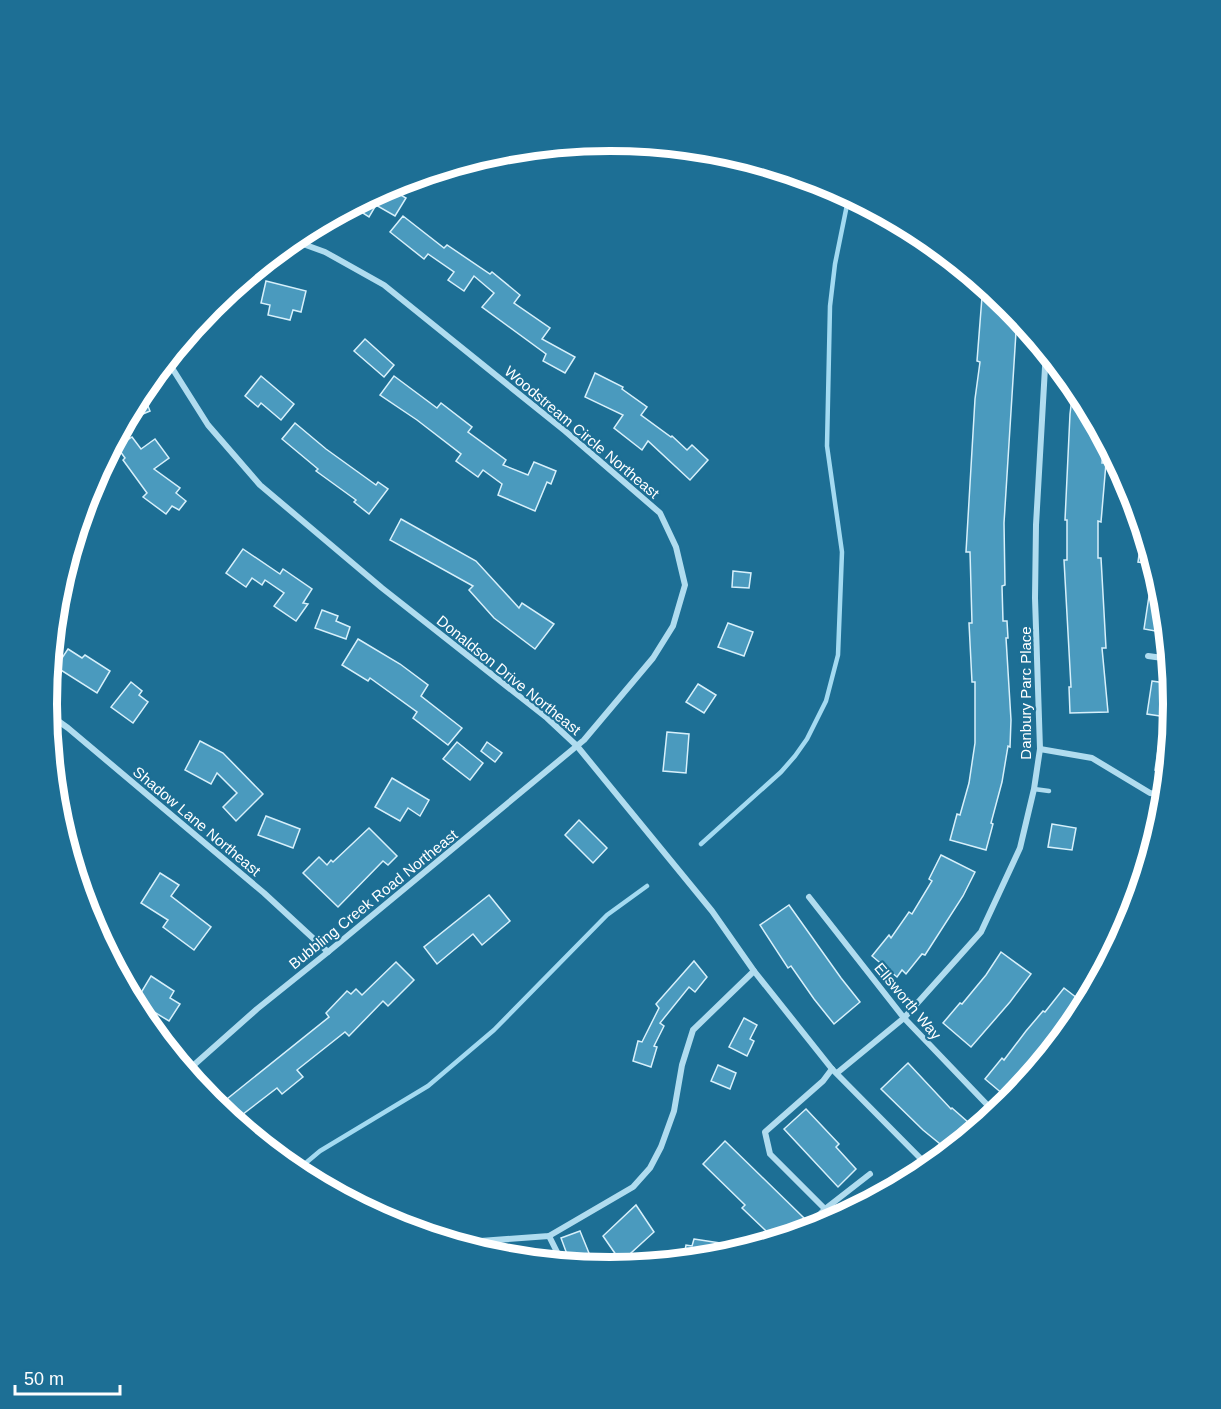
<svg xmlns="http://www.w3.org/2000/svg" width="1221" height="1409" viewBox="0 0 1221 1409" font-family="Arial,sans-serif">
<rect width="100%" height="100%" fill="#1d6f95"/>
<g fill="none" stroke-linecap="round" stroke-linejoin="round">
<g stroke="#a3daf1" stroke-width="4.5">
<path d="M701,844L781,772L795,756L807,739L826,701L838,655L842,552L827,446L830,306L835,264L849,195"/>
<path d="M295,1172L320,1151L428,1086L494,1030L607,915L647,886"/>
</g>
</g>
<g fill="#4a9abe" stroke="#d7f0fb" stroke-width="1.5">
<path d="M387,187L406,198L395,216L376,205L369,217L352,206Z"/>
<path d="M403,216L444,248L447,245L490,274L492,272L520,295L514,303L550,328L542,339L575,357L565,373L543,361L546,354L482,307L494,293L474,276L464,291L448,280L454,272L428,254L424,259L390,232Z"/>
<path d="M266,281L306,291L301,312L293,310L290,320L268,315L270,305L261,303Z"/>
<path d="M983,284L1010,306L1017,316L1004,523L1005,585L1002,586L1003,621H1007L1008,638H1006L1011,720L1010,747L1008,746L1002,782L991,823L993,824L986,850L950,840L957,814L960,815L969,783L975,743V682H972L969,623H972L970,552H966L975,399L980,362L977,361Z"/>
<path d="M365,339L394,365L384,377L354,351Z"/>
<path d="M595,373L623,387L622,389L647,407L641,415L671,437L672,436L687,450L692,445L708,460L690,480L648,441L642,450L614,428L623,415L585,397Z"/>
<path d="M261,376L294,404L281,420L261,403L258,407L245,396Z"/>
<path d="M394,376L437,408L441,403L472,427L468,432L506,460L503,465L528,475L534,462L556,471L551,484L547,482L535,511L498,495L502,484L483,470L478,477L456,461L461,454L417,420L380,395Z"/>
<path d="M1075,386L1104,436L1102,463H1106L1101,522L1098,521V558H1101L1106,648H1102L1108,712L1070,713L1069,687H1071L1064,560H1067V520H1065L1070,414L1072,398H1074Z"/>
<path d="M142,391L150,411L126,421L134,405Z"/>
<path d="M295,423L326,449L376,485L378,482L388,489L369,514L354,502L356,500L316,471L318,469L282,439Z"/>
<path d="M132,437L141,449L155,439L169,458L154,469L180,488L176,493L186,501L179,510L172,506L166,514L143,497L147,493L123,460L125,458L117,447Z"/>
<path d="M401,519L476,561L519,608L522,603L554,624L535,649L494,618L469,590L473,586L390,540Z"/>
<path d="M1143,526L1151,553L1154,564L1138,562Z"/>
<path d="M243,549L280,574L283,569L312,589L303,603L308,604L296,621L274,606L284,593L265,580L262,585L252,578L246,587L226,573Z"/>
<path d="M733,571L751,573L749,588L732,587Z"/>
<path d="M1149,596L1164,598L1167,633L1144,629Z"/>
<path d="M322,610L338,616L336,621L350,627L346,639L315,628Z"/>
<path d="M728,623L753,632L744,656L718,647Z"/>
<path d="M358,639L400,664L428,685L421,696L462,728L448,745L413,718L417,712L370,678L368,681L342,665Z"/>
<path d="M68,649L82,658L85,655L110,671L97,693L56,667Z"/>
<path d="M1152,681L1172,684L1174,705L1173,718L1147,714Z"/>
<path d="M131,682L142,691L139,695L148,702L133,723L111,707Z"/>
<path d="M698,684L716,695L704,713L686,702Z"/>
<path d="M667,732L689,734L686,773L663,771Z"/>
<path d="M200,741L223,753L263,794L236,821L223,807L237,793L217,773L211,784L185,770Z"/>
<path d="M457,742L483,763L470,780L443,759Z"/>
<path d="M487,742L502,753L495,762L481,751Z"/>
<path d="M1159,743L1171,745L1168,772L1155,770Z"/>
<path d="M392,778L429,800L420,816L408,808L400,821L375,807Z"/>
<path d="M266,816L300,829L293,848L258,835Z"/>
<path d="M579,820L607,848L593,863L565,835Z"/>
<path d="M1052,824L1076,828L1072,850L1048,847Z"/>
<path d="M369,828L397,856L388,865L383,861L338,907L303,873L319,857L327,865L331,860L333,862Z"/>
<path d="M941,855L975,872L963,896L925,955L922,954L906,974L902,970L897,977L872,956L889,935L891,938L909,912L912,914L932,881L929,879Z"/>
<path d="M160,873L179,885L171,896L211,927L194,950L163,927L168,920L141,903Z"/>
<path d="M489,895L510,921L482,945L473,934L437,964L424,947Z"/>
<path d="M789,905L841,978L860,1002L834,1024L814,999L791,966L788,968L760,925Z"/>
<path d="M1001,952L1031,974L1010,1002L971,1047L943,1023L960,1003L962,1004L986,975Z"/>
<path d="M694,961L707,977L695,992L689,987L660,1023L664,1026L654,1046L657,1047L651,1067L633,1061L638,1041L642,1042L659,1008L656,1004Z"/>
<path d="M396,962L414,980L388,1006L383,1001L349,1036L345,1032L297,1070L303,1077L282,1094L277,1088L234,1121L217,1107L329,1017L326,1013L347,991L351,994L356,989L362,995Z"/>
<path d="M151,976L174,991L170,998L180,1004L169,1021L136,1001Z"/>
<path d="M1064,988L1086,1005L1079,1018L1010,1100L985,1079L1002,1058L1004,1060L1026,1031L1043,1011L1045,1012Z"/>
<path d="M744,1018L757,1025L750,1039L754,1041L747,1056L729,1047Z"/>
<path d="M908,1063L951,1109L952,1108L977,1130L950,1152L923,1130L881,1089Z"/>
<path d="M718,1065L736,1073L730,1089L711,1081Z"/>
<path d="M806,1109L839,1144L836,1147L856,1169L838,1187L784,1129Z"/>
<path d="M725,1141L804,1218L784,1238L777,1241L764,1229L742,1208L745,1205L703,1164Z"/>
<path d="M636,1205L654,1232L621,1262L603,1236Z"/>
<path d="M580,1231L591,1258L594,1267L571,1265L561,1238Z"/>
<path d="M694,1239L753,1248L720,1258L683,1261L686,1245L692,1246Z"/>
</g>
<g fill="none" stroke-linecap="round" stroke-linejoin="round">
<path stroke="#b0dcef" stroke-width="4.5" d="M1034,789L1049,791"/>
<g stroke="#b0dcef" stroke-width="6">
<path d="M167,360L208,425L260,485L382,588L547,718L577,746L712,911L754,971L832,1069L930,1168"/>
<path d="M1148,656L1170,659"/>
<path d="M47,713L68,728L264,893L328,952"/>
<path d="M1040,749L1092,758L1150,793L1166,795"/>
<path d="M809,897L904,1018L996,1114"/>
<path d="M186,1072L257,1009L328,952L584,740L653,658L673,626L685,585L676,547L660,513L565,431L384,285L325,252L292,240"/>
<path d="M837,1073L904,1018L981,932L1020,848L1034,789L1040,749L1035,598L1036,525L1046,350"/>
<path d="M825,1209L870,1174"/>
<path d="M802,1233L825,1209L770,1154L765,1132L823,1081L832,1069"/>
<path d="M549,1236L563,1264"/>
<path d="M454,1243L549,1236L633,1187L650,1168L661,1147L674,1111L682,1065L693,1030L754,971"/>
</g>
</g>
<g text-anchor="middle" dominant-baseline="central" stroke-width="4.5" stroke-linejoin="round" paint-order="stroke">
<g font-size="15" fill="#fff" stroke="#1d6f95">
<text transform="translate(582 432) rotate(40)">Woodstream Circle Northeast</text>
<text transform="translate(509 675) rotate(39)">Donaldson Drive Northeast</text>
<text transform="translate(1025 693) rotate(-90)">Danbury Parc Place</text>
<text transform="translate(197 821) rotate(40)">Shadow Lane Northeast</text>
<text transform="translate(373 899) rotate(-39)">Bubbling Creek Road Northeast</text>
<text transform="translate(908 1001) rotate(50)">Ellsworth Way</text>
</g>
</g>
<path d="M0 0H1221V1409H0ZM57 704a553 553 0 1 1 1106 0a553 553 0 1 1-1106 0Z" fill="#1d6f95" fill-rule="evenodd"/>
<path fill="none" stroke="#fff" stroke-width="8" d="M57 704a553 553 0 1 1 1106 0a553 553 0 1 1-1106 0Z"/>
<path d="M15 1385v9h105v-9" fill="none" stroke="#ffffff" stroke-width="3"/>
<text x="24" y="1385" font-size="18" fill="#ffffff" stroke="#1d6f95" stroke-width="4.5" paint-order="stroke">50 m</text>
</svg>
